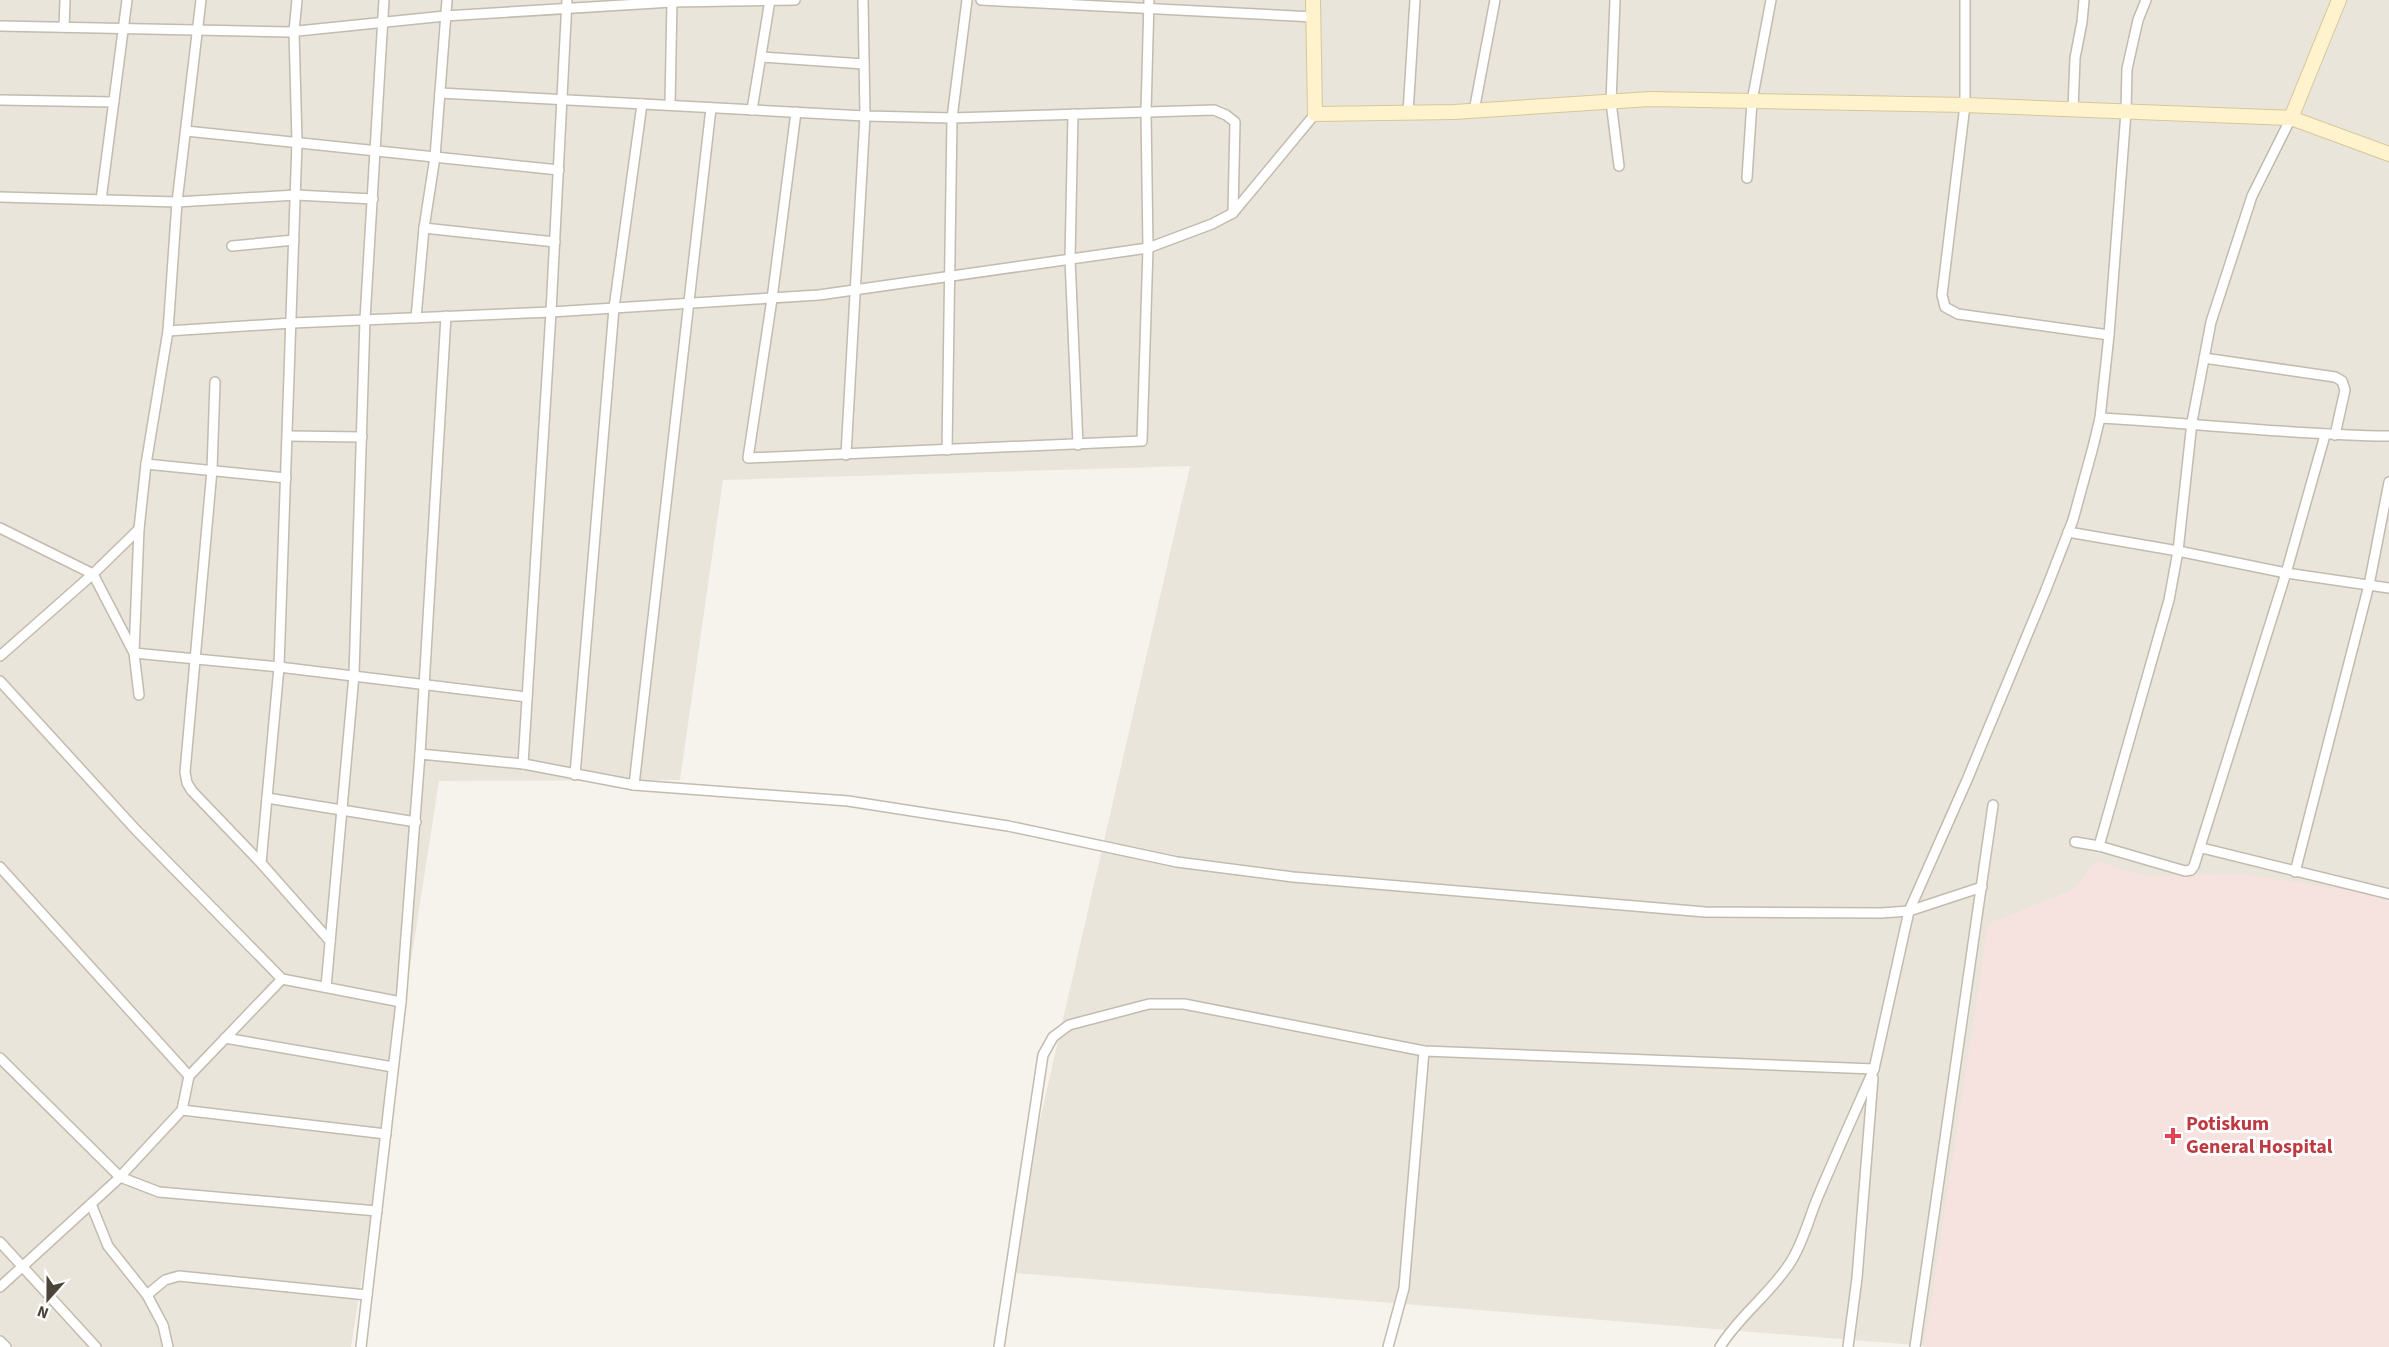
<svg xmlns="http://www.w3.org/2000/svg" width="2389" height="1347" viewBox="0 0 2389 1347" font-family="'Source Sans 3',sans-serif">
<rect width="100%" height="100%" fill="#f6f3ec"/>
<path fill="#eae5da" d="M0,0H2389V1347H1940L1005,1272L1190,466L723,480L680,780L439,781L351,1347H0Z"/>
<path fill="#f6e3e0" d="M2096,861L2145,876L2240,874L2389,896V1347H1924L1988,924L2074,889Z"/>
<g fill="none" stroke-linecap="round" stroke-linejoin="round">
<g stroke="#c2bbae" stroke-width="12">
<g id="street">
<path d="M567,0L551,312L819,295L1148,248L1212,224L1233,213L1315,114"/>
<path d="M981,0L1314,17"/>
<path d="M1615,0L1611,102L1619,166"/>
<path d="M1965,0V105L1942,295L1945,307L1958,314L2109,335"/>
<path d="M0,26L288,32L445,16L672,2L795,0"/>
<path d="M64,27L65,0"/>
<path d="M761,57L864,64"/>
<path d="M440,93L865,116L952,118L1214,110L1226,115L1235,122L1233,213"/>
<path d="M0,100L114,102"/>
<path d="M670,105L672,0"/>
<path d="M752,110L770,0"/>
<path d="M2073,110L2075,58L2082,22L2084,0"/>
<path d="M1474,111L1495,0"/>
<path d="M796,112L772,299L748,458L1142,441L1148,248L1146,112L1149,0"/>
<path d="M1408,113L1415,0"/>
<path d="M1073,114L1070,259L1078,445"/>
<path d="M186,131L559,170"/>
<path d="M1747,178L1752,101L1771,0"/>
<path d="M0,197L177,202L296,195L373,199"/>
<path d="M101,200L127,0"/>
<path d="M424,228L555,242"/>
<path d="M232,246L294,240"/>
<path d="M416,318L424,228L435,157L447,0"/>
<path d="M168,331L292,323L551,312L523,764"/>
<path d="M2204,358L2335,377L2342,381L2345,390L2335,435"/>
<path d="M215,382L212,470L185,772L187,783L192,791L261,863L330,941"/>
<path d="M2100,418C2196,423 2292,435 2389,436"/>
<path d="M288,436L362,437"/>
<path d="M947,450L952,118L967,0"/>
<path d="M846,455L865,116L863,0"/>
<path d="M146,464L286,478"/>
<path d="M0,528L93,574L139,529"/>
<path d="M2068,532L2178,551L2286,573L2389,588"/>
<path d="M134,653L279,667L527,697"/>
<path d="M0,656L93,574L133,651"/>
<path d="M0,681L136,830L282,979L401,1002"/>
<path d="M139,695L134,653L139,529L146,464L168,331L177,202L201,0"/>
<path d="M420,754L446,316"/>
<path d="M575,775L614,308L642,104"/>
<path d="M634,785L711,108"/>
<path d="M267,798L416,822"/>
<path d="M2075,842L2099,846L2185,871L2191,870L2194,866L2286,573L2325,435"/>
<path d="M2099,846L2169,600L2178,551L2192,422L2211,322L2252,196L2291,118"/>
<path d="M2202,848L2389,894"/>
<path d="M261,863L279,667L297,142L294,31L297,0"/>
<path d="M0,867L189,1076"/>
<path d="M2295,872L2369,585L2389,482"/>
<path d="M326,987L354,675L365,319L384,0"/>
<path d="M225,1038L393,1067"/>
<path d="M0,1058L120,1177L159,1192L377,1211"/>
<path d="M182,1110L386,1134"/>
<path d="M91,1204L108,1246L147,1295L165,1280L179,1276L367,1295"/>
<path d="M0,1242L96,1347"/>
<path d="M0,1287L116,1181L182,1110L189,1076L282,979"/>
<path d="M147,1295L163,1325L168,1347"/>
<path d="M0,1341L6,1347"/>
<path d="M361,1347L401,1002L420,754L524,764L634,785L848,801L1008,826L1177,862L1293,877L1705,912L1881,913L1909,911L1982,887"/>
<path d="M999,1347L1043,1055L1053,1037L1069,1025L1149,1004H1184L1424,1051L1874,1069L1909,911L1967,780L2045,592L2073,520L2093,447L2100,418L2109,335L2126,112L2127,69L2138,20L2146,0"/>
<path d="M1388,1347L1404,1288L1424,1051"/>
<path d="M1720,1347C1739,1316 1770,1294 1790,1263C1803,1243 1808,1221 1817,1199C1835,1156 1855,1112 1874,1069"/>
<path d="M1848,1347L1857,1278L1873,1078"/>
<path d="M1915,1347L1993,805"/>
</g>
</g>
<g stroke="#d6c79b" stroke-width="16">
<g id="secondary">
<path d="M1313,0L1315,114L1454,112L1650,99L1965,105L2291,118L2389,154"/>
<path d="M2291,118L2339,0"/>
</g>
</g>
<use href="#street" stroke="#fff" stroke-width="9"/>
<use href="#secondary" stroke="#fff3cd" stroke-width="14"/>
</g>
<path fill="#e0444e" stroke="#fff" stroke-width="2" d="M2170 1127h6v6h6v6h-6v6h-6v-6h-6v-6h6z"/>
<g text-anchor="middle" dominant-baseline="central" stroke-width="6" stroke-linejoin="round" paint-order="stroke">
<g font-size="20" font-weight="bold" fill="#be3a42" stroke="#fff" text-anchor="start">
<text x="2186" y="1124">Potiskum<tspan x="2186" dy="23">General Hospital</tspan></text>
</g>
</g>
<g transform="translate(48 1299) rotate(201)" stroke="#ffffff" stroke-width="4.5" paint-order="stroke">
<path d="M0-4.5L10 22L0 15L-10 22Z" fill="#4b4439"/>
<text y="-9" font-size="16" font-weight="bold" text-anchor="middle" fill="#4b4439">N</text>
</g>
</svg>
